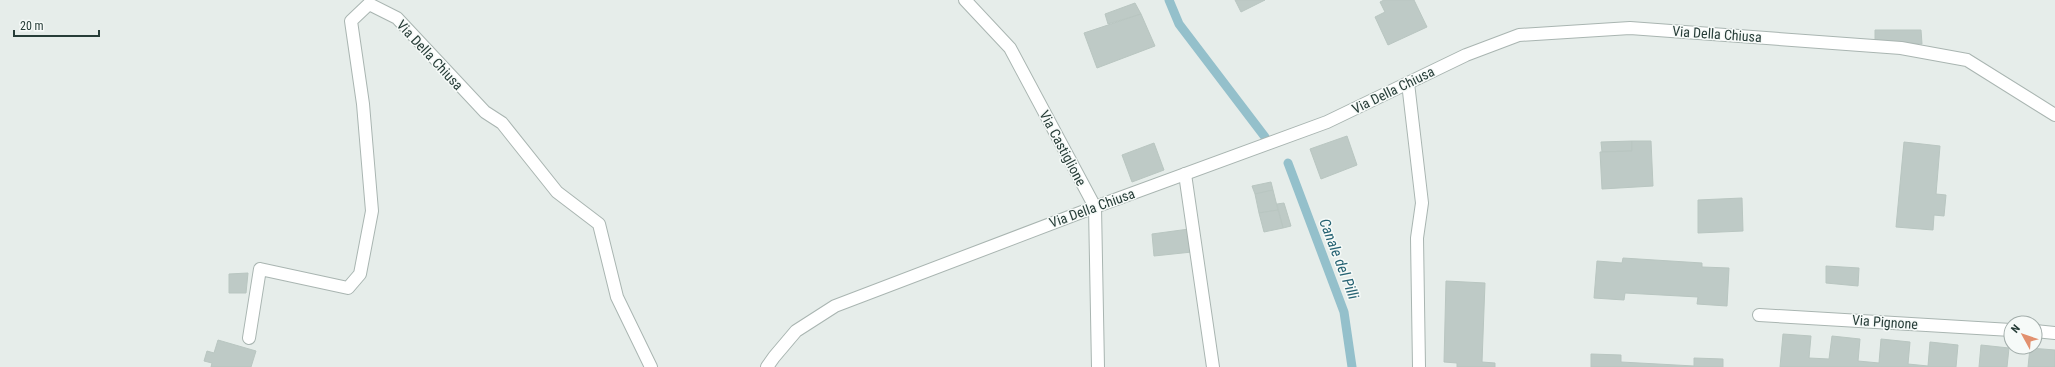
<svg xmlns="http://www.w3.org/2000/svg" width="2055" height="367" viewBox="0 0 2055 367" font-family="'Roboto Condensed',sans-serif">
<rect width="100%" height="100%" fill="#e6edea"/>
<g fill="none" stroke-linecap="round" stroke-linejoin="round">
<g stroke="#94c0cb" stroke-width="9">
<path d="M1169,0L1179,24L1265,137"/>
<path d="M1288,163L1344,312L1352,367"/>
</g>
</g>
<g fill="#becac6" stroke="#b9c6c1">
<path d="M1235,0H1265L1241,12Z"/>
<path d="M1384,0H1414L1427,27L1388,45L1375,17L1385,12L1380,2Z"/>
<path d="M1135,3L1141,14L1108,24L1105,14Z"/>
<path d="M1141,14L1155,46L1097,68L1084,33Z"/>
<path d="M1875,30H1921L1922,44L1875,40Z"/>
<path d="M1347,136L1357,165L1321,179L1310,149Z"/>
<path d="M1632,141V151L1602,152L1601,142Z"/>
<path d="M1632,141H1651L1653,186L1602,189L1600,152L1632,151Z"/>
<path d="M1904,142L1940,146L1936,194L1946,195L1944,216L1934,215L1933,230L1896,227Z"/>
<path d="M1154,143L1164,170L1132,182L1122,155Z"/>
<path d="M1271,182L1273,190L1255,194L1252,186Z"/>
<path d="M1273,190L1278,210L1259,213L1255,194Z"/>
<path d="M1742,198L1743,231L1698,233V200Z"/>
<path d="M1284,203L1291,226L1283,228L1277,204Z"/>
<path d="M1278,210L1283,228L1264,232L1259,213Z"/>
<path d="M1189,229L1192,252L1154,256L1152,234Z"/>
<path d="M1623,258L1702,263V267L1729,268L1727,306L1697,304L1698,297L1625,293L1624,300L1594,298L1597,261L1622,263Z"/>
<path d="M1826,266L1859,268L1858,286L1826,283Z"/>
<path d="M248,273L246,293H229V274Z"/>
<path d="M1446,281L1485,283L1482,362L1495,363V367H1457V363L1444,362Z"/>
<path d="M1783,334L1811,336L1809,358L1829,359L1832,336L1860,339L1858,361L1879,363L1881,339L1910,342L1908,364L1928,366L1930,342L1958,345L1956,367H1780Z"/>
<path d="M218,340L256,351L251,367H211L212,363L204,361L207,351L214,353Z"/>
<path d="M1981,345L2009,348L2007,367H1979Z"/>
<path d="M2030,348L2055,350V367H2028Z"/>
<path d="M1591,354L1621,355V362L1694,366V358L1723,359V367H1591Z"/>
</g>
<g fill="none" stroke-linecap="round" stroke-linejoin="round">
<g stroke="#a9b5b1" stroke-width="14">
<g id="street">
<path d="M965,0L1010,48L1095,207L1098,367"/>
<path d="M1408,83L1422,203L1417,238L1419,367"/>
<path d="M1185,174L1213,367"/>
<path d="M1759,315L2011,330"/>
<path d="M2035,331L2055,333"/>
<path d="M249,338L260,269L348,288L360,274L372,211L363,104L351,21L369,4L397,18L485,112L502,123L557,192L599,224L617,297L651,367"/>
<path d="M767,367L774,357L796,331L835,306L1095,207L1327,122L1466,55L1519,35L1630,28L1901,48L1967,60L2055,115"/>
</g>
</g>
<use href="#street" stroke="#fff" stroke-width="12"/>
</g>
<g text-anchor="middle" dominant-baseline="central" stroke-width="3" stroke-linejoin="round" paint-order="stroke">
<g font-size="14" fill="#273d38" stroke="#f6faf8">
<text transform="translate(1717 34) rotate(4)">Via Della Chiusa</text>
<text transform="translate(430 55) rotate(47)">Via Della Chiusa</text>
<text transform="translate(1393 90) rotate(-26)">Via Della Chiusa</text>
<text transform="translate(1063 148) rotate(62)">Via Castiglione</text>
<text transform="translate(1092 208) rotate(-20)">Via Della Chiusa</text>
<text transform="translate(1885 322) rotate(4)">Via Pignone</text>
</g>
<g font-size="15" font-style="italic" fill="#276373" stroke="#f6faf8">
<text transform="translate(1339 259) rotate(69)">Canale del Pilli</text>
</g>
</g>
<g transform="translate(2023 335) rotate(310)"><circle r="19" fill="#f6faf8" stroke="#a3aeab"/>
<path d="M0-3L7 15L0 10L-7 15Z" fill="#e2906e"/>
<text y="-6" font-size="11" font-weight="bold" text-anchor="middle" fill="#273d38">N</text>
</g>
<path d="M14 30v6h85v-6" fill="none" stroke="#273d38" stroke-width="2"/>
<text x="20" y="30" font-size="12" fill="#273d38" stroke="#f6faf8" stroke-width="3" paint-order="stroke">20 m</text>
</svg>
